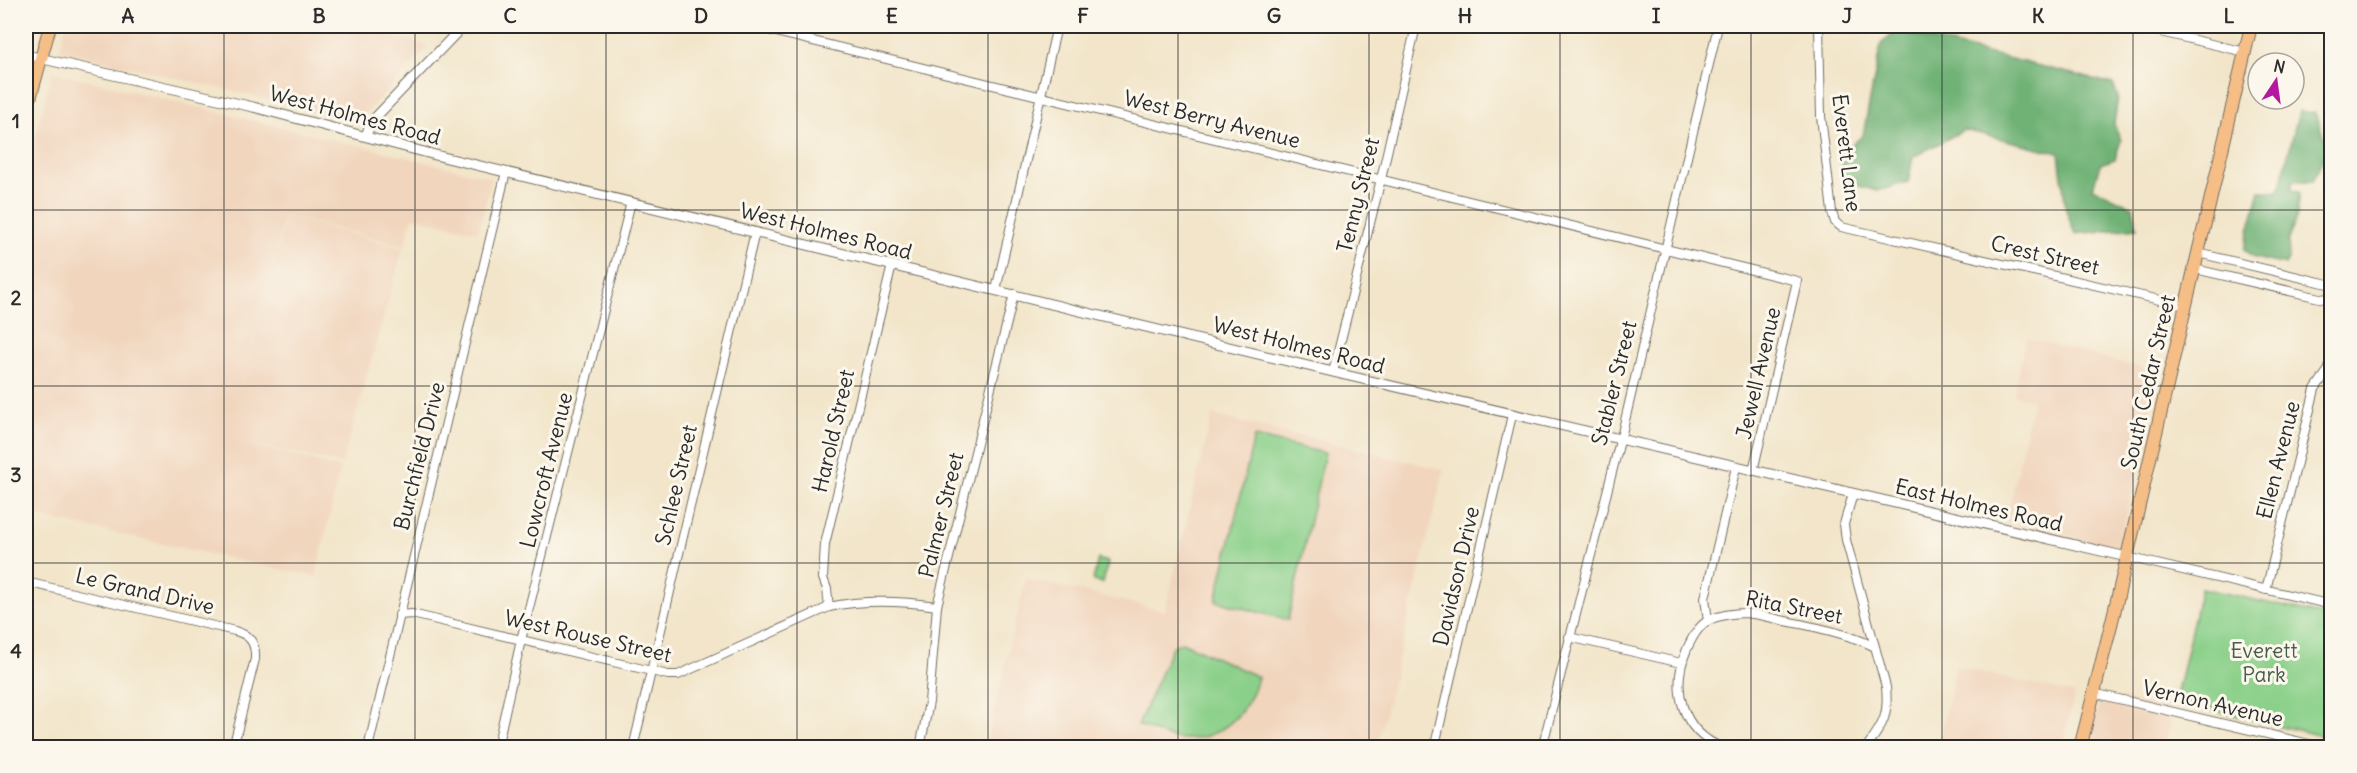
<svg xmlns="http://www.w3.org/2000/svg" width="2357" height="773" viewBox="0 0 2357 773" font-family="Delius,sans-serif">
<rect width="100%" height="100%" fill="#fbf7ec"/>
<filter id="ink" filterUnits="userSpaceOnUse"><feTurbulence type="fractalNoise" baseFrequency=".0167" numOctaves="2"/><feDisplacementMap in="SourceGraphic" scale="12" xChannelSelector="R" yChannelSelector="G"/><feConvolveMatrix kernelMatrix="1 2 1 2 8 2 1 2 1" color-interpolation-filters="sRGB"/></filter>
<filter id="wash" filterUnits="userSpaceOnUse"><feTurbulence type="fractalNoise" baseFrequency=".008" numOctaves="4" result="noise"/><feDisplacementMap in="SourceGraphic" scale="24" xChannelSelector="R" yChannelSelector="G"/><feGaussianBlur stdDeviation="1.35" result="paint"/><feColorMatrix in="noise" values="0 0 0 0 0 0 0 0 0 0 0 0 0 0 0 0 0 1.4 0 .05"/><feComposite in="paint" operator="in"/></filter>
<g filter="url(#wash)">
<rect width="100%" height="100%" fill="#f2e5c9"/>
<g fill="#f1d5bd">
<path d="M66,26H349L429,46L358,121L60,50Z"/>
<path d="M52,72L492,178L478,232L413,217L405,246L285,216L227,439L286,217L403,248L342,464L231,439L340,468L316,577L26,514V172Z"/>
<path d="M2026,338L2159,372L2119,548L2006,522L2033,400L2014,395Z"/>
<path d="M1212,415L1444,470L1377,747L985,748L1026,579L1165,611Z"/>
<path d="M1956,666L2075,694L2062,747H1938Z"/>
<path d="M2101,694L2173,711L2165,747L2088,748Z"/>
</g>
<g fill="#8bd08a" stroke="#5b7e5a" stroke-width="1.5">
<path d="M1254,437L1325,453L1288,620L1216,601Z"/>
<path d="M1098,559L1108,562L1103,583L1093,581Z"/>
<path d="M2201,588L2331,617V738L2175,701Z"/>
<path d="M1182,642L1258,677C1249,712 1221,741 1182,739C1167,738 1152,731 1138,725L1172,647Z"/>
</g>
<g fill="#70b276" stroke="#4e6e50" stroke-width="1.5">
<path d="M1897,31L2113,84L2118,97L2114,124L2121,140L2115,159L2100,164L2093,188L2133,207L2137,228L2075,234L2066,210L2059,153L1964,130L1913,157L1908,182L1878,191L1847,183L1840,156L1863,135L1881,44Z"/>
<path d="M2299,111L2315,113L2328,148L2313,181H2293L2291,189L2300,193L2297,215L2288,240L2289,258L2285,265L2255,258L2244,249L2260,191H2279Z"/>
</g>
</g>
<g filter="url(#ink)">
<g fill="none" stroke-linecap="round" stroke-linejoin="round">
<g stroke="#716c62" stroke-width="10">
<g id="minor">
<path d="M751,26L1797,281L1753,471"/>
<path d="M1819,26L1821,116L1832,212L1835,222L1841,227L2186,306"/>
<path d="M2135,26L2245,52"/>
<path d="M2198,253L2328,284L2332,287"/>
<path d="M2195,269L2324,299L2332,296"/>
<path d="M996,290L1057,26"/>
<path d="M1333,372L1381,179L1416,26"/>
<path d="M1853,494L1844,524L1846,540L1886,687C1889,716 1883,725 1866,748"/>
<path d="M2127,557L2332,605"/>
<path d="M26,582L235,631C250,635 256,643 255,659L233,748"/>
<path d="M2266,590L2315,389L2329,369L2332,342"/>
<path d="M829,607L827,589L823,578L825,544L892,265"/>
<path d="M399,615L412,614L668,675H678L829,607C865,599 901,601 937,606"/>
<path d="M1708,621L1705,598L1736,467"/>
<path d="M1569,637L1681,663"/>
<path d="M2093,693L2326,748"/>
<path d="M368,748L506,172"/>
<path d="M497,748L521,640L631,202"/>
<path d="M633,748L755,232"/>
<path d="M920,748L929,702L937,606L1014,294"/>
<path d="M1444,748L1435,745L1512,415"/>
<path d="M1542,748L1623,429L1718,26"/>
<path d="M1723,748C1680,731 1671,687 1687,649C1692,638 1698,626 1709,620C1721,615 1733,613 1745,613C1758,614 1772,618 1785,621C1815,627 1846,633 1873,646"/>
</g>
</g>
<g stroke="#716c62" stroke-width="11">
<g id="tertiary">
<path d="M26,55L253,107L443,157L1345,375L2127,557"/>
<path d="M366,136L371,122L463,26"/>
</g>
</g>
<g stroke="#716c62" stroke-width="14">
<g id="primary">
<path d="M26,113L50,26"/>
<path d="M2080,748L2113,617L2251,26"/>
</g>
</g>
<use href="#minor" stroke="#fff" stroke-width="8"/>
<use href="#tertiary" stroke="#fff" stroke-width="9"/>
<use href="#primary" stroke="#f6be87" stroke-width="12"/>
</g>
</g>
<path fill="none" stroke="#2b2b2b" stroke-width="1.5" stroke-opacity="0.55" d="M224,26V748M415,26V748M606,26V748M797,26V748M988,26V748M1178,26V748M1369,26V748M1560,26V748M1751,26V748M1942,26V748M2133,26V748M26,210H2332M26,386H2332M26,563H2332"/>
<g text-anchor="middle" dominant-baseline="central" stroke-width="6" stroke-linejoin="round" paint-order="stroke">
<g font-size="21" fill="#2b2b2b" stroke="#fbf7ec">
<text transform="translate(355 115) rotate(15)">West Holmes Road</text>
<text transform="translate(1212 119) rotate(14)">West Berry Avenue</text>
<text transform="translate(1847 153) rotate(83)">Everett Lane</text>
<text transform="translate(1358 195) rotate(-76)">Tenny Street</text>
<text transform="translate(826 231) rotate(14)">West Holmes Road</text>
<text transform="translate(2045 255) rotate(13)">Crest Street</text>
<text transform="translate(1299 345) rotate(14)">West Holmes Road</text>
<text transform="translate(1758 373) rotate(-77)">Jewell Avenue</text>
<text transform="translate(2148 382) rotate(-77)">South Cedar Street</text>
<text transform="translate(1614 383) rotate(-76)">Stabler Street</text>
<text transform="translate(833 431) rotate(-77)">Harold Street</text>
<text transform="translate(419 456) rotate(-76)">Burchfield Drive</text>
<text transform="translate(2278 460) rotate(-76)">Ellen Avenue</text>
<text transform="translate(546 470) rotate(-76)">Lowcroft Avenue</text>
<text transform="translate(676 485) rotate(-77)">Schlee Street</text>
<text transform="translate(1979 505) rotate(13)">East Holmes Road</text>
<text transform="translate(941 515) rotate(-76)">Palmer Street</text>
<text transform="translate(1456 576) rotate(-77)">Davidson Drive</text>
<text transform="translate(145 591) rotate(13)">Le Grand Drive</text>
<text transform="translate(1794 607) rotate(11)">Rita Street</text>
<text transform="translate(588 636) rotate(13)">West Rouse Street</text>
<text transform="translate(2213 703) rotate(13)">Vernon Avenue</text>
</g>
<g font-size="21" fill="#485d48" stroke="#fbf7ec">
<text x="2264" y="650">Everett<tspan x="2264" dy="24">Park</tspan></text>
</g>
</g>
<rect width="2357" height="773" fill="none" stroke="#fbf7ec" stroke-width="66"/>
<g transform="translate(2276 81) rotate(13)"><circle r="28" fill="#fbf7ec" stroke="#a8a59f" stroke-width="1.5"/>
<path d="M0-4.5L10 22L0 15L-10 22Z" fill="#b5179e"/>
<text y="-9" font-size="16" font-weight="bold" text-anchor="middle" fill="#2b2b2b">N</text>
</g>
<rect x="33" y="33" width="2291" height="707" fill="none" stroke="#2b2b2b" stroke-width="2"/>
<g font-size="20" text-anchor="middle" font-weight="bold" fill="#2b2b2b">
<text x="128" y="23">A</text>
<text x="319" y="23">B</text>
<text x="510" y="23">C</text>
<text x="701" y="23">D</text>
<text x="892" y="23">E</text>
<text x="1083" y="23">F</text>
<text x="1274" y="23">G</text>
<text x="1465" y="23">H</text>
<text x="1656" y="23">I</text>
<text x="1847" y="23">J</text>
<text x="2038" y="23">K</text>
<text x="2229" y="23">L</text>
<text x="16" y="128">1</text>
<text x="16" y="305">2</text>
<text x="16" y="482">3</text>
<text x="16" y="658">4</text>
</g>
</svg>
